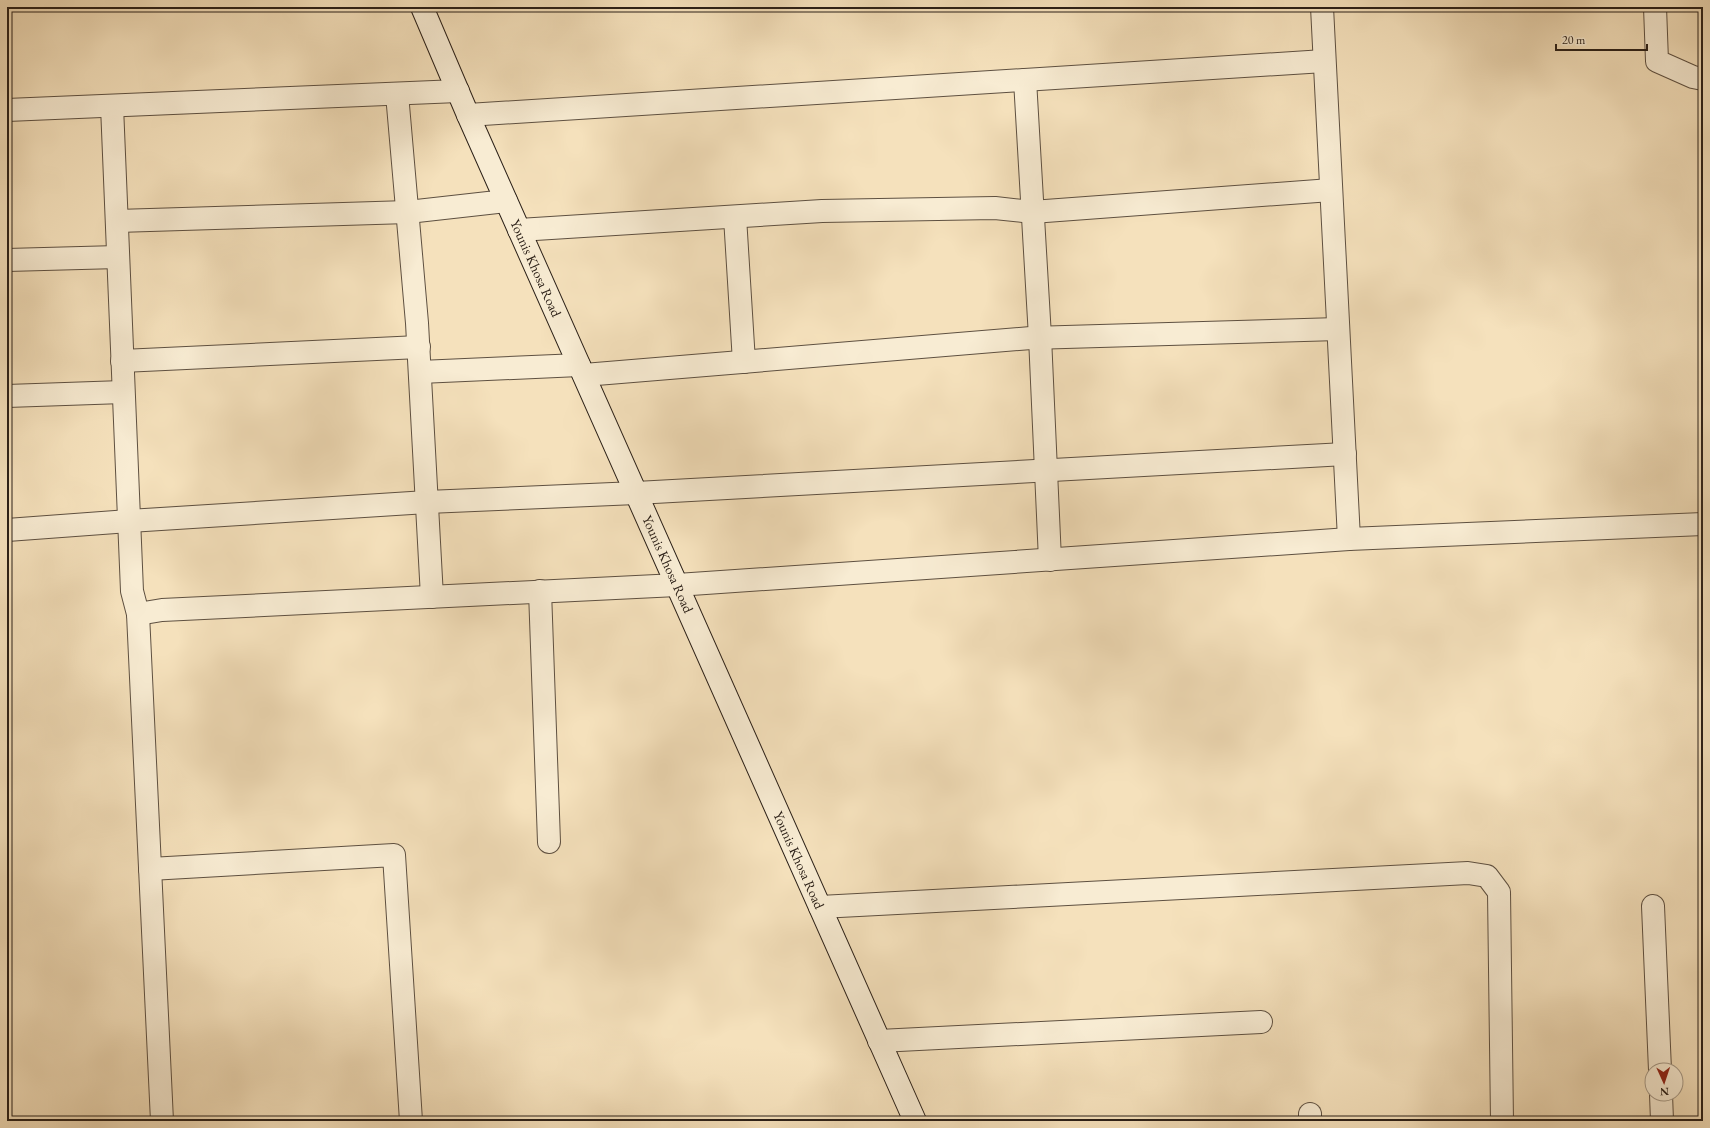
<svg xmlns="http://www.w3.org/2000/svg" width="1710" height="1128" viewBox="0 0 1710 1128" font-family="'EB Garamond',serif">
<rect width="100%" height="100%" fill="#f5e1bc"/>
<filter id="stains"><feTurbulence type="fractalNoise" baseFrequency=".005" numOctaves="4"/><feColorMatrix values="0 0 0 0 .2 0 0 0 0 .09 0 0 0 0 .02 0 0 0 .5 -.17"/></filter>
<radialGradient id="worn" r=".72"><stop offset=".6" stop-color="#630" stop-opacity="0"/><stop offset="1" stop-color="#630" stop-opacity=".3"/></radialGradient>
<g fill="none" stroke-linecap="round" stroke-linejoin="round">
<g stroke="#5e5041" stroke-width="24">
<g id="street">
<path d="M1322,7L1349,539"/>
<path d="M1655,7L1657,61L1693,77L1703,79"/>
<path d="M1025,80L1040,337L1050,560"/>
<path d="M397,94L417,323L432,597"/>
<path d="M112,106L132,591L138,614L162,1121"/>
<path d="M7,110L458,91"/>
<path d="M468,115L1324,61"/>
<path d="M735,217L744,362"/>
<path d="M117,221L408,212L506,201"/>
<path d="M519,230L822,211L995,208L1032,212L1331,190"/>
<path d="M7,260L118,257"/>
<path d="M122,361L419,347"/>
<path d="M420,372L579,365"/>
<path d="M584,375L1031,338L1338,329"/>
<path d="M7,396L123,392"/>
<path d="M7,530L129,521L427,502L636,493L1345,454"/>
<path d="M540,591L549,842"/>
<path d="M138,614L162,610L677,585L1349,539L1703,524"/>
<path d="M150,869L394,855L411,1121"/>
<path d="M1653,906L1660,1070"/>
<path d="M820,907L1468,873L1487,876L1499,892L1502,1121"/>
<path d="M879,1041L1261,1022"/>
<path d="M1661,1094L1662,1121"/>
<path d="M1310,1114V1121"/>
</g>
</g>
<g stroke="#2b2018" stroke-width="24">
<path id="secondary" d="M422,7L468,115L915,1121"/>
</g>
<use href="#street" stroke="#f8ecd3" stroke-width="22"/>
<use href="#secondary" stroke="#f8ecd3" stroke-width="22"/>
</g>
<g text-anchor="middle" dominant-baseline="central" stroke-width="3" stroke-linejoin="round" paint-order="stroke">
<g font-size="14" fill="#2b2018" stroke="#f8ecd3">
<text transform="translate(536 268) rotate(66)">Younis Khosa Road</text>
<text transform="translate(668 564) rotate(66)">Younis Khosa Road</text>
<text transform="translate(799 860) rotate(66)">Younis Khosa Road</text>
</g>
</g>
<rect width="1710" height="1128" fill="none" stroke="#f5e1bc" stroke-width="24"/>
<rect x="8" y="8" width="1694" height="1112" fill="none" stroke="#2b2018" stroke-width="2"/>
<rect x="12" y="12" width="1686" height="1104" fill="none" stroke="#2b2018"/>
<g transform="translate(1664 1082) rotate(177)"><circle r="19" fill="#f8ecd3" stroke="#a69a88"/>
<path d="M0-3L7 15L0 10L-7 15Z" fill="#8f2418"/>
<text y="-6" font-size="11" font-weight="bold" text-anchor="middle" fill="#2b2018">N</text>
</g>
<path d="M1556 44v6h91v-6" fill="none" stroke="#2b2018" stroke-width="2"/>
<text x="1562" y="44" font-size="12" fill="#2b2018" stroke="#f8ecd3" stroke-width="3" paint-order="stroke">20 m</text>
<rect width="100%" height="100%" filter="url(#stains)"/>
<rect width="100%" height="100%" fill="url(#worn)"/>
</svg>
